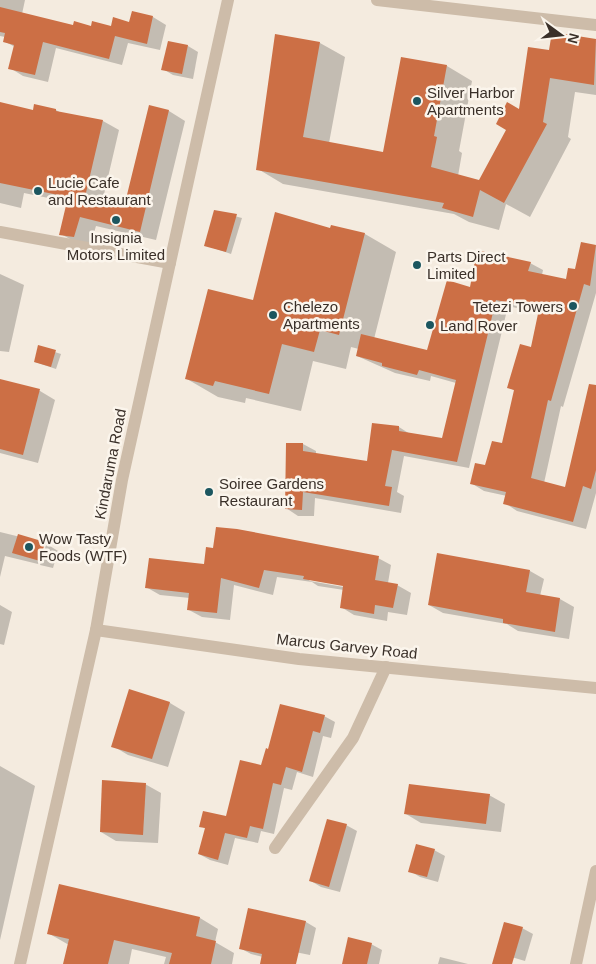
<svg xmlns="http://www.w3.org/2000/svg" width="596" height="964" viewBox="0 0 596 964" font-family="Arial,sans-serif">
<rect width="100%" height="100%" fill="#f4ebdf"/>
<g fill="#0003" fill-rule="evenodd">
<path d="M0,0H25L22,14L74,26L112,28L130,23L133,12L153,17L166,25L160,50L128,43L122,65L56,48L48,82L23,76L10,68L15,47L4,41L5,37L0,36Z"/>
<path d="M553,34L596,41V95L575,92L568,137L571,139L530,217L506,204L499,230L469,222L454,214L283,184L258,169L276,35L320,43L345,57L329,143L384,153L402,58L447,66L472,81L459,151L462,153L458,176L480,182L550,52Z"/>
<path d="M169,42L188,46L198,52L193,79L173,75L163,69Z"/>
<path d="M0,103L34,111L56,110L61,113L103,121L119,130L102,203L125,208L150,107L169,111L185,121L156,240L96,226L90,246L77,243L61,234L68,202L24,193L21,208L0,203Z"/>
<path d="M215,211L242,218L231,254L205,245Z"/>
<path d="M332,226L365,234L396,252L374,339L428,351L471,288L530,263L543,270L542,275L567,280L576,271L582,243L596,246V293L563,407L561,406L544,483L566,489L596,387V493L586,529L517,511L505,503L507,496L484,491L471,483L503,445L515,391L509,387L531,349L539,313L508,306L469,468L404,456L397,492L404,496L401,513L315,498L314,516H298L286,508L287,444H303L316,451V454L368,463L399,427L410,434L443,440L456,383L431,376L430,381L395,373L357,356L359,349L351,347L346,369L313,361L301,411L246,398L245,403L218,397L187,379L254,302L331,229Z"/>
<path d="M0,274L24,285L9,352L0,351Z"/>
<path d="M39,347L61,354L56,369L35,362Z"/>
<path d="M3,381L40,391L55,400L38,463L0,453V391Z"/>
<path d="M0,532L45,543L58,551L53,568L40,565L46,545H43L38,564L5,556L0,577Z"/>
<path d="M378,558L391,565L388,583L397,585L411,593L407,615L388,612L387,621L354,615L341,607L344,590L318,586L312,582L277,577L273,595L234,585L230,620L202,617L189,610L190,598L160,595L146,587L205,565ZM307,578L350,586L349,588L310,581Z"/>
<path d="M530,571L544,579L540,596L560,599L574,607L569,639L518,631L507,624L443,613L429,605Z"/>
<path d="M0,605L12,612L4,645L0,644Z"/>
<path d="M130,691L170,703L185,712L168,767L128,755L113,746Z"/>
<path d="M324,716L335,722L331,738L323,736L313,777L297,772L292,790L284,788L274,834L261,831L258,843L235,838L228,865L210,860L199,854L206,829L201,826L227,818L262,767L269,750Z"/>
<path d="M0,766L35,786L0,940Z"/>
<path d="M145,784L161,793L158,843L116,841L101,832Z"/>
<path d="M489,795L505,804L501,832L421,823L406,814Z"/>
<path d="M346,825L357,831L340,892L321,887L311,881Z"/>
<path d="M434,850L445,856L438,882L420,877L410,871Z"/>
<path d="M60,885L200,918L218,929L215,942L234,953L232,964H164L166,957L132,949L129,964H64L69,945L48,933Z"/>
<path d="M249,909L306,922L316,928L310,955L285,950L283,962L251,954L240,948Z"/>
<path d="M522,928L533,934L525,961L508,956Z"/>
<path d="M371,944L382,950L379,964H343Z"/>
<path d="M440,957L468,964H438Z"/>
</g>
<g fill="#cc6f45">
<path d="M0,7L73,25L74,21L91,26L92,21L111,26L113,17L129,22L132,11L153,16L147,44L115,36L109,59L43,42L35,75L8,69L14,45L3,42L5,33L0,32Z"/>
<path d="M552,32L596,39L594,85L550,78L543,122L547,124L504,203L480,190L473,217L442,208L444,203L256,170L275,34L320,42L303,137L383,152L401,57L447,65L434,136L437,137L431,167L479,180L506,130L496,124L507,102L519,109L528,47L549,50Z"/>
<path d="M168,41L188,45L182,74L161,70Z"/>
<path d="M0,102L33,110L34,104L56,109V111L103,120L85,197L124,207L149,105L169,110L140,232L80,217L74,237L59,235L68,197L0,183Z"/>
<path d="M214,210L237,214L226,252L204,246Z"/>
<path d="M275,212L330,228L331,225L365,233L339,335L320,330L314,352L282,344L269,394L215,381L213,386L185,379L208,289L253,300Z"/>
<path d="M581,242L596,245L590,286L584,284L551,401L548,400L531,478L565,487L589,384L596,385V470L591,489L583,486L573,522L503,504L506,492L470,484L475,463L485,465L492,441L502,443L514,390L507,388L520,344L531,347L539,309L496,300L457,462L392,450L385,486L392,487L389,506L303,492L302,510L285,509L286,443H303V451L367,461L372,423L399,426V431L442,438L456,380L419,370L417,375L382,366V363L356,356L361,334L427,350L447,280L470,287L477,250L531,262L528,271L566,279L568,268L575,269Z"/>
<path d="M38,345L56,350L51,367L34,362Z"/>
<path d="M0,379L40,389L23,455L0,449Z"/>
<path d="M216,527L237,529L379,556L375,580L398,584L393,608L375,605L374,614L340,608L343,586L303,579L304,576L264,570L259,588L221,578L217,613L187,610L189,593L145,588L149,558L204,564L206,547L213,548Z"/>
<path d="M18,534L45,542L40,561L12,553Z"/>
<path d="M437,553L530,570L526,592L560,598L555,632L503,623V619L428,605Z"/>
<path d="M129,689L170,702L152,759L111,747Z"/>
<path d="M280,704L325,715L320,733L313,731L302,772L286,767L281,785L273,783L263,829L250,826L247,838L225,833L218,860L198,854L205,828L199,827L203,811L226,816L240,760L261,765L266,748L268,749Z"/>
<path d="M102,780L146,783L143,835L100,832Z"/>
<path d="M409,784L490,794L486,824L404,814Z"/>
<path d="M327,819L347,824L329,887L309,881Z"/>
<path d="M416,844L435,849L427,877L408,872Z"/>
<path d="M59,884L200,917L196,936L216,941L211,964H169L172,953L114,940L108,964H63L69,939L47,934Z"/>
<path d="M248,908L306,921L296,964H260L262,954L239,949Z"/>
<path d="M504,922L523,927L512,964H492Z"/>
<path d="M348,937L372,943L367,964H342Z"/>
</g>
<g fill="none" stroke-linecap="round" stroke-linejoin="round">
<g stroke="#cdbca9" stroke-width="12">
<path d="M377,0L596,25"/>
<path d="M0,232L170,263"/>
<path d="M96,630L299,659L596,688"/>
<path d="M275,848L353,738L386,667"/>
<path d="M20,964L96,630L122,480L228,0"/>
<path d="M576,964L596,871"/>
</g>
</g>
<g fill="#1c565f" stroke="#fbf5ec" stroke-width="2">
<circle cx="417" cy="101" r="5"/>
<circle cx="38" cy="191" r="5"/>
<circle cx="116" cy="220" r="5"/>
<circle cx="417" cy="265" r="5"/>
<circle cx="573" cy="306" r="5"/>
<circle cx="273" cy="315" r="5"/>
<circle cx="430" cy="325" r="5"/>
<circle cx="209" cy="492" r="5"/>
<circle cx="29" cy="547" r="5"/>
</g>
<g text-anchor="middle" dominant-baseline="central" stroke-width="5" stroke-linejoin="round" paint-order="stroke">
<g font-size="15" fill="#3a3029" stroke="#fbf5ec" text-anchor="start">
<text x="427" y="92">Silver Harbor<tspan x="427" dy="17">Apartments</tspan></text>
<text x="48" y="182">Lucie Cafe<tspan x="48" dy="17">and Restaurant</tspan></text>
<text x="116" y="237" text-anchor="middle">Insignia<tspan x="116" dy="17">Motors Limited</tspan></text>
<text x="427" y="256">Parts Direct<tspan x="427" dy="17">Limited</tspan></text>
<text x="283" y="306">Chelezo<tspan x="283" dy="17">Apartments</tspan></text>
<text x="563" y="306" text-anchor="end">Tetezi Towers</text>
<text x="440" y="325">Land Rover</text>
<text x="219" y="483">Soiree Gardens<tspan x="219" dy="17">Restaurant</tspan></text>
<text x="39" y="538">Wow Tasty<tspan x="39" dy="17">Foods (WTF)</tspan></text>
</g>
<g font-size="15" fill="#3a3029" stroke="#fbf5ec">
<text transform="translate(110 464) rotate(-79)">Kindaruma Road</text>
<text transform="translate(347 646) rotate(6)">Marcus Garvey Road</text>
</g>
</g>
<g transform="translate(561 35) rotate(105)" stroke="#fbf5ec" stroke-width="4" paint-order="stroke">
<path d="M0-4L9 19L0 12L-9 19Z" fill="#3a3029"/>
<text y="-8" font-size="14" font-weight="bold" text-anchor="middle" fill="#3a3029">N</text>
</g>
</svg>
